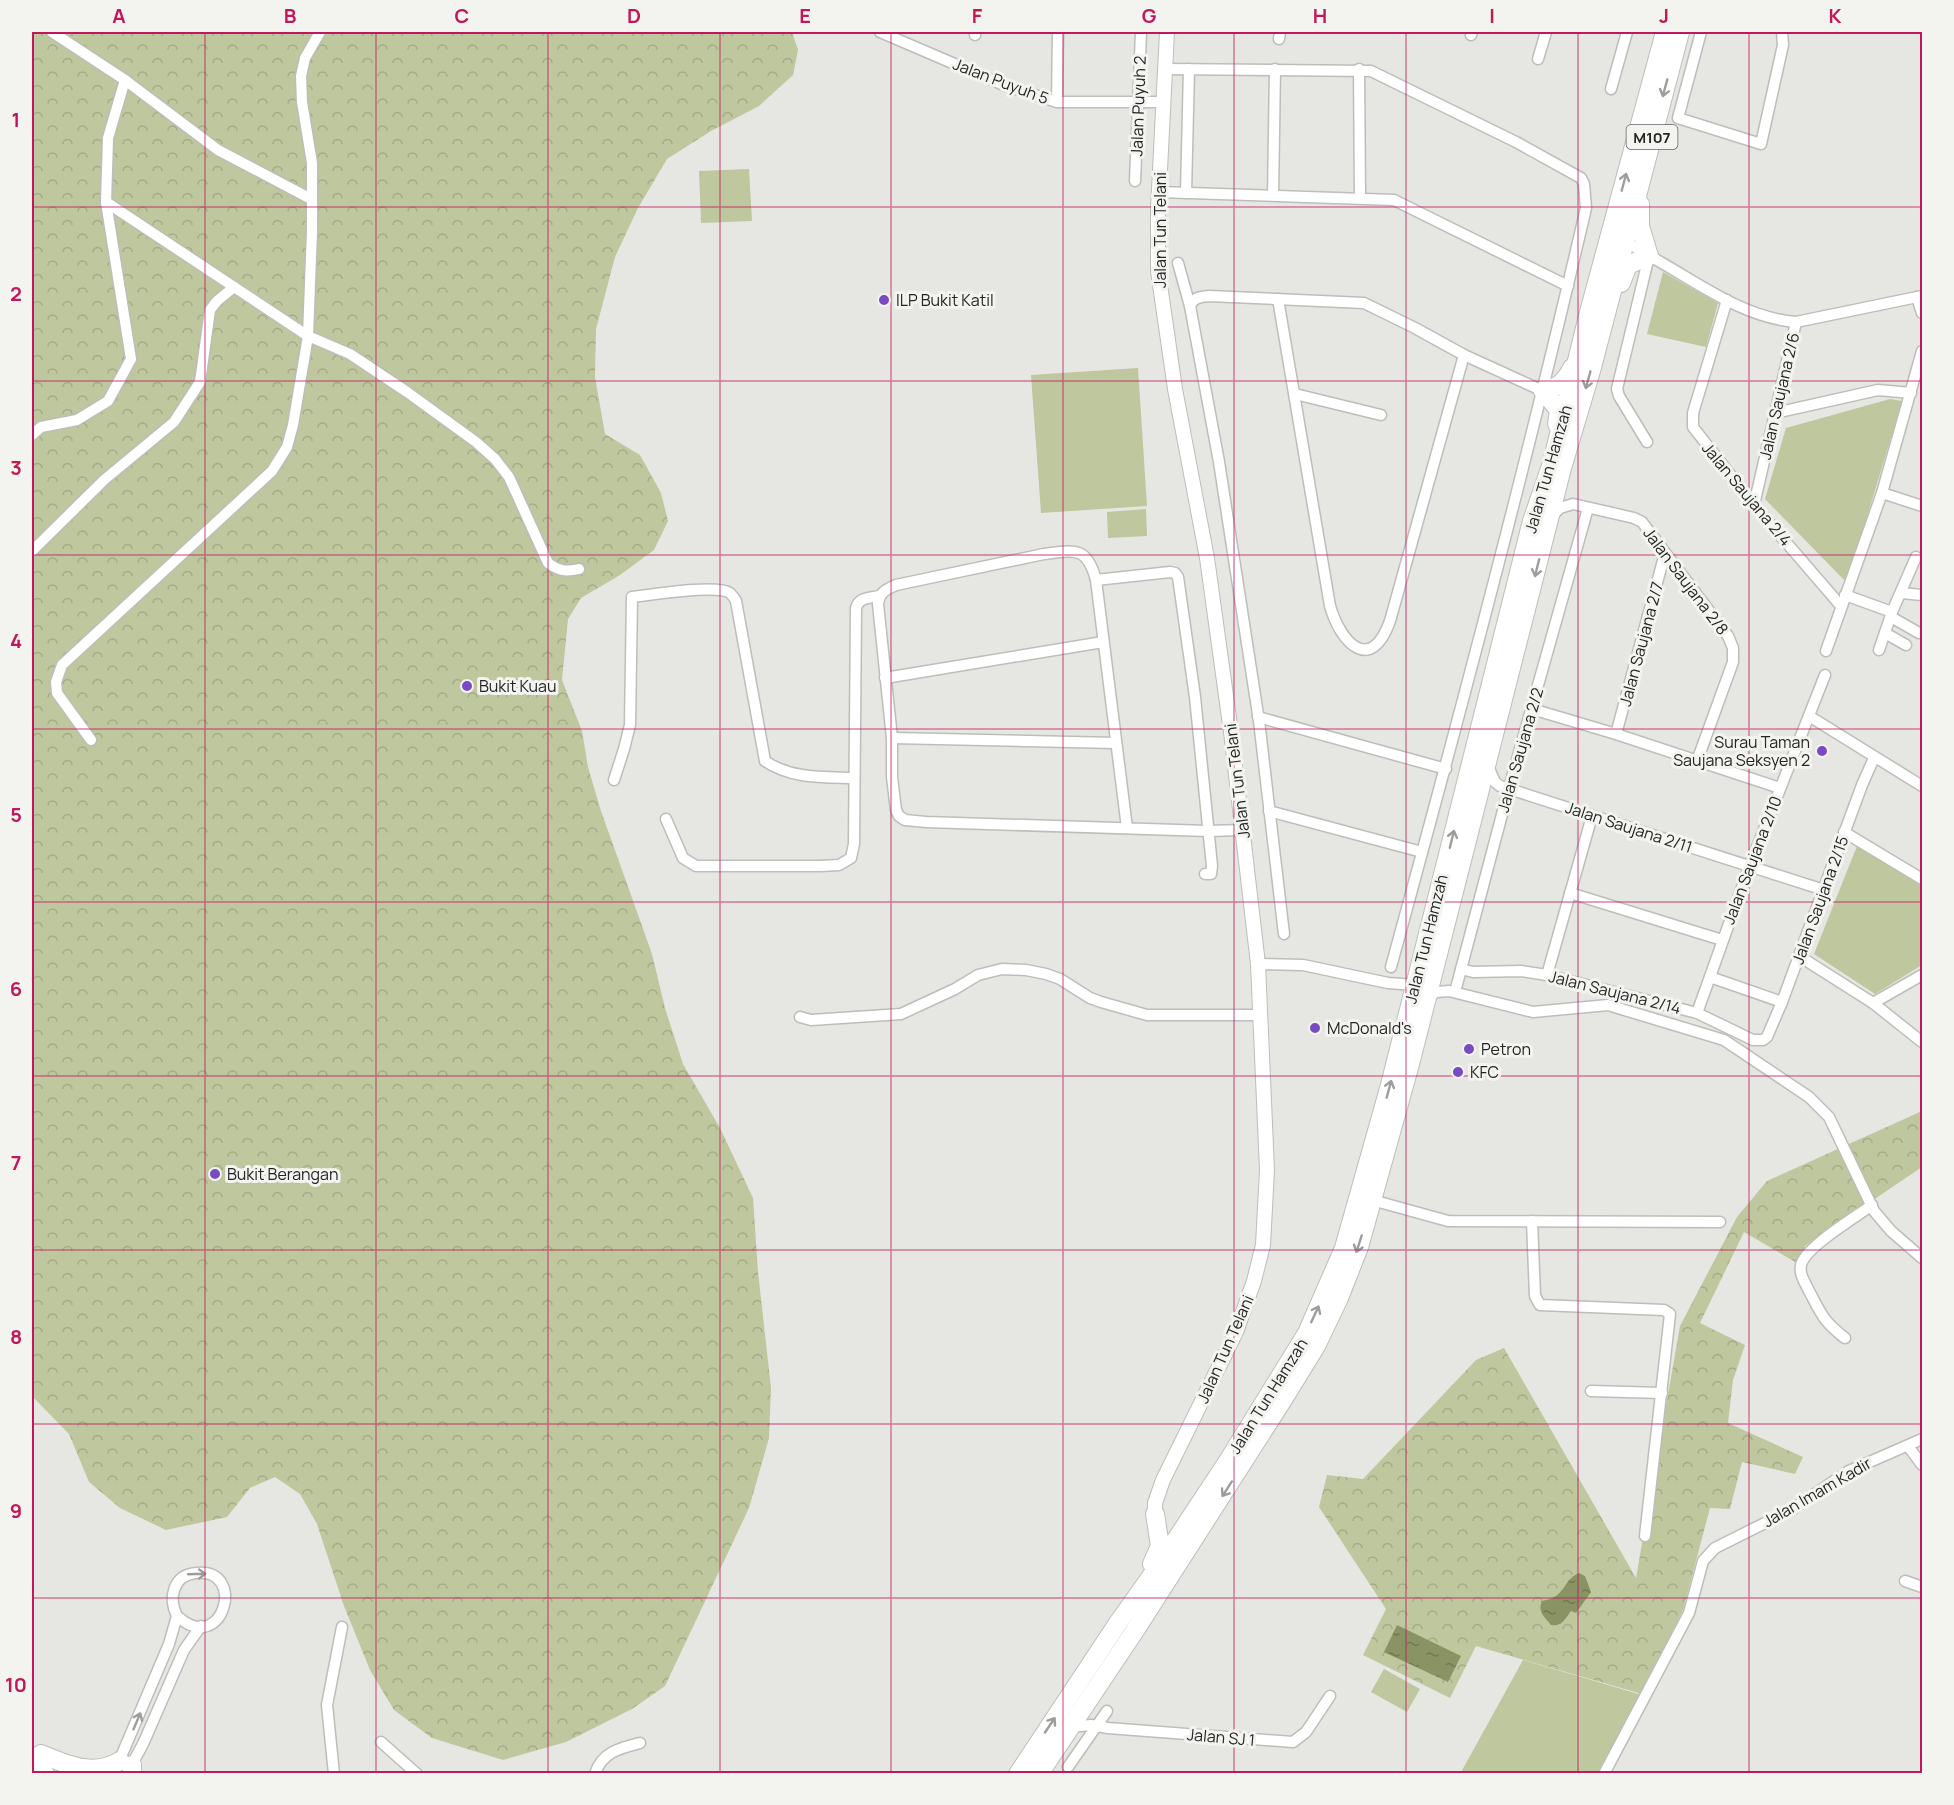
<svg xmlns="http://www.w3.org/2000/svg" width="1954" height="1805" viewBox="0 0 1954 1805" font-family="Manrope,sans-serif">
<defs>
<pattern id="forest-crowns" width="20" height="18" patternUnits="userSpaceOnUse" patternTransform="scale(1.5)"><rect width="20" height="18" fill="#bec79d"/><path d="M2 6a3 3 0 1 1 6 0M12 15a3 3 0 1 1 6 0" fill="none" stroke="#a3ab87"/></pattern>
<pattern id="water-ripples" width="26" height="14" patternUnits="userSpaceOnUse" patternTransform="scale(1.5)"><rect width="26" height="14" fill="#8a9363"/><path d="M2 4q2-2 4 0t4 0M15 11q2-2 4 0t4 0" fill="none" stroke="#717851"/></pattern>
</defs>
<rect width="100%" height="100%" fill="#e6e7e2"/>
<g fill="#bec79d">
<path d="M749,169L752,221L701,223L699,171Z"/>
<path d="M1663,272L1718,303L1706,347L1647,334Z"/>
<path d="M1138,368L1147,506L1041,513L1031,375Z"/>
<path d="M1890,399L1902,401L1847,583L1765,499L1786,428Z"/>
<path d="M1146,509L1147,536L1108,538L1107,512Z"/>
<path d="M1857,846L1922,886V965L1875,994L1814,954Z"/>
<path d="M1523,1660L1642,1695L1597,1773L1460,1774Z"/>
<path d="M1384,1669L1420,1689L1407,1712L1371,1692Z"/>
</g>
<g fill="url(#forest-crowns)">
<path d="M32,32H792L798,50L793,75L759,106L711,131L667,159L638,208L615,257L596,329L595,377L605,434L640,455L661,493L668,521L654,550L620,575L581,598L568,619L562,680L582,731L588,767L601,811L652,954L665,1008L683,1064L720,1128L753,1198L758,1272L771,1388L769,1438L749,1508L665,1686L632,1709L566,1742L503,1760L432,1738L394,1710L370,1670L344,1606L317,1524L300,1494L275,1477L250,1488L227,1517L166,1530L120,1508L89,1482L69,1434L32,1396Z"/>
<path d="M1922,1111V1167L1805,1246L1797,1263L1744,1232L1700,1323L1745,1345L1733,1380L1728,1423L1803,1457L1795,1474L1742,1462L1730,1509L1710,1508L1683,1610L1642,1694L1476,1646L1450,1698L1363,1655L1386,1609L1319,1507L1327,1475L1363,1479L1476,1360L1504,1348L1636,1578L1680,1326L1737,1217L1767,1181Z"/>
</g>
<g fill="url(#water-ripples)">
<path d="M1579,1573L1585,1576L1591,1592L1576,1613L1571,1611C1565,1619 1562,1627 1551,1625C1545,1617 1537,1612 1542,1601C1568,1596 1561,1581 1579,1573Z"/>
<path d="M1397,1625L1461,1656L1448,1682L1384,1652Z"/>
</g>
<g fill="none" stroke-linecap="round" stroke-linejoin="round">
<g stroke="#bdbeb9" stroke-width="13">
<g id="minor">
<path d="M52,32L125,80L218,150L311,199"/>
<path d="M880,32L1006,86L1057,102H1163"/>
<path d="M1701,32L1678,118L1761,144L1783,45L1782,32"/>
<path d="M975,35V32"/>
<path d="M1471,35L1472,32"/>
<path d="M1279,39L1280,32"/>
<path d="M1538,59L1546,32"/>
<path d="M1165,69L1371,71L1516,142L1581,178L1584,184L1586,208C1527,462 1460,714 1391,967"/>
<path d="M1359,69L1360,198"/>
<path d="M1611,89L1627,32"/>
<path d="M1057,102L1058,32"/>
<path d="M1135,181L1141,32"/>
<path d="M1159,192L1394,200L1568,286"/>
<path d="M1186,193L1189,69"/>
<path d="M1273,195L1275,69"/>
<path d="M106,202L308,336L350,354L407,392L476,442L495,459L509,477L548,563C559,571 566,572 579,569"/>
<path d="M1621,241C1636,246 1648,255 1662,263C1704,287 1746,318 1796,322L1922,296"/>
<path d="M1178,263L1190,306"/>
<path d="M1917,297L1922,313"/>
<path d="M1278,299L1330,606C1341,644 1371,674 1390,621L1464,355"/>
<path d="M1727,300L1693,413V427L1754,505L1841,606"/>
<path d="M1295,394L1381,415"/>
<path d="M1775,413L1878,390L1911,393"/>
<path d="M32,435L41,427L77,420L108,401L131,359L106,202L108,138L125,80"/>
<path d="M1647,442L1619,396L1617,389L1649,256"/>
<path d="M1882,493L1922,506"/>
<path d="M1754,505L1796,322"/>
<path d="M1552,516L1560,508L1573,504L1634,518L1642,522L1728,636L1733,648V662L1697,761"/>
<path d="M32,551L104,480L174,422L200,382L210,310L217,301L234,287"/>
<path d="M1096,580L1170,572L1175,573L1178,577L1195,697L1212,866L1211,874H1205"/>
<path d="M1901,593L1922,595"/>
<path d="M1845,595L1892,612L1916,557"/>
<path d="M1891,617L1919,633"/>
<path d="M1885,633L1906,645"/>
<path d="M1879,650L1892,612"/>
<path d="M1826,651L1882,493L1922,351"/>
<path d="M885,678L1103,642"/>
<path d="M1532,709L1616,734L1780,788"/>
<path d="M1809,716L1922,786"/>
<path d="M1258,717L1446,769"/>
<path d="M1616,734L1665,553"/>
<path d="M892,738L1115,743"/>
<path d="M91,740L57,693L56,682L62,665L272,471L287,447L293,425L308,336L312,231V163L302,102L301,76L305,58L320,32"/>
<path d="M1487,764L1495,782L1500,786L1824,890"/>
<path d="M614,780L624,749L630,725L632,597C650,595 717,584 730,593C731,594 735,599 736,601L765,761C791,779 823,777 854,778"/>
<path d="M1269,811L1422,852"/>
<path d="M666,819L683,858L696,866H821L839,865L851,858L854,844L856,608C859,597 870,598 879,596"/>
<path d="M1127,828L1096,580C1087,546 1075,550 1044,554L896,585C885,590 880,592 878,604L892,738V777L896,810L899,816L905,820L926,822L1208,831L1242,830"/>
<path d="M1844,832L1922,879"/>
<path d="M1570,893L1722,940"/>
<path d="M1284,934L1259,721L1219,462L1190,306C1194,297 1200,297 1209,296L1364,303L1415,328L1464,355L1543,391"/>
<path d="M1799,956L1873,1003L1922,1042"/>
<path d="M1258,964L1303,965L1388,983L1415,985"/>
<path d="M1461,969L1473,972L1521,971L1547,975L1697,1013L1753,1040H1763L1767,1037L1782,1002L1862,785L1874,758"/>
<path d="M1547,975L1592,816"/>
<path d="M1710,977L1782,1002"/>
<path d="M1455,992L1509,788L1588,508"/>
<path d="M1426,1000L1436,992L1449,991L1533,1012L1608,1005L1724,1040L1809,1097L1829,1117L1874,1211L1891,1231L1922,1258"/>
<path d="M1873,1003L1922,975"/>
<path d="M1697,1013L1750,865L1825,675"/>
<path d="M800,1017L811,1020L901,1014L955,989L978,975L1002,969L1026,970L1046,974L1060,979L1090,998L1101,1002L1147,1015H1261"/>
<path d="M1372,1200L1448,1221L1720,1222"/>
<path d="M1532,1221L1535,1296L1540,1305L1664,1310L1670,1314L1645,1536"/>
<path d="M1845,1338C1823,1321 1822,1315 1809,1291C1805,1282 1799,1275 1801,1265C1805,1247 1856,1217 1872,1205"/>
<path d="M1591,1391L1662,1393"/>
<path d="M1908,1446L1922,1465"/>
<path d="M1905,1581L1922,1587"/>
<path d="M1070,1727L1091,1725L1108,1728L1293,1742L1306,1732L1330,1696"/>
<path d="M381,1742L417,1774"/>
<path d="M117,1766L169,1644L177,1616C168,1598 173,1575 196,1573C248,1567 223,1658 177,1616"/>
<path d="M1068,1767L1107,1711"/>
<path d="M130,1768L143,1744L184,1650L201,1626"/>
<path d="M334,1774L327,1705L342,1627"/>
<path d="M595,1774C602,1752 620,1748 640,1743"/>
<path d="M1604,1774L1689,1613L1703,1561L1715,1548L1793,1509L1849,1471L1922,1439"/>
</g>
</g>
<g stroke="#bdbeb9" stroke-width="16">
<path id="tertiary" d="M1155,1514V1503L1163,1480L1236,1332L1254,1281L1263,1245L1267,1170L1258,964L1231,732L1207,558L1175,389L1158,271V209L1167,32"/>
</g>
<g stroke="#bdbeb9" stroke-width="20">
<g id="primary">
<path d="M1621,283L1628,265L1649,256L1640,226V204"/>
<path d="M1557,424L1559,410L1543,391C1559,387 1565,382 1572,368"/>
<path d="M1152,1564L1160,1546L1155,1514"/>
<path d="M41,1754C68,1765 93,1777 120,1761"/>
<path d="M32,1765L45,1774"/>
<path d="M132,1774V1765"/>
<path d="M1018,1774L1118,1623L1160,1564L1228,1461L1307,1333L1344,1248L1390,1085L1532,521L1552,463L1589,312L1665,32"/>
<path d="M1039,1774L1136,1629L1284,1398L1316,1346L1339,1298L1359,1247L1410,1064L1562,468L1591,371L1680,32"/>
</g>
</g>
<use href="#minor" stroke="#fff" stroke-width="10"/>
<use href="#tertiary" stroke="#fff" stroke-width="14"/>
<use href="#primary" stroke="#fff" stroke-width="18"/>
</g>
<defs><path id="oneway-shaft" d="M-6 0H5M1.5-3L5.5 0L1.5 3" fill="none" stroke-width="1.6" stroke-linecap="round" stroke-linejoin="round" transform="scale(1.5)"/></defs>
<g stroke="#9d9d9c">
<use href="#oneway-shaft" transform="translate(1665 88) rotate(105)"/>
<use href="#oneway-shaft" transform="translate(1624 182) rotate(-75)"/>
<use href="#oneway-shaft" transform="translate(1588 380) rotate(106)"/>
<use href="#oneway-shaft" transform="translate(1537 568) rotate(104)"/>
<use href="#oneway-shaft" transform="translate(1452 839) rotate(-76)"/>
<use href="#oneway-shaft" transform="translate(1389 1089) rotate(-75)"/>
<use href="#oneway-shaft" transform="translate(1359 1244) rotate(108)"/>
<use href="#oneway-shaft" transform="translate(1315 1314) rotate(-65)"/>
<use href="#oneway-shaft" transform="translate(1227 1489) rotate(123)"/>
<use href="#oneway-shaft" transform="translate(197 1574) rotate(-2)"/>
<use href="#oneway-shaft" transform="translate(137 1721) rotate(-67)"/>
<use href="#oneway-shaft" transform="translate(1050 1725) rotate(-56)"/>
</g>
<path fill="none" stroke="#c2185b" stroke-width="1.5" stroke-opacity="0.55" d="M205,32V1774M376,32V1774M548,32V1774M720,32V1774M891,32V1774M1063,32V1774M1234,32V1774M1406,32V1774M1578,32V1774M1749,32V1774M32,207H1922M32,381H1922M32,555H1922M32,729H1922M32,902H1922M32,1076H1922M32,1250H1922M32,1424H1922M32,1598H1922"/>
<g fill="#784bc3" stroke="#f3f4f0" stroke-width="2">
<circle cx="884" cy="300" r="6"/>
<circle cx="467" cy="686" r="6"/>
<circle cx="1822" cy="751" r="6"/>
<circle cx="1315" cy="1028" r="6"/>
<circle cx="1469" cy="1049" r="6"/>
<circle cx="1458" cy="1072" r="6"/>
<circle cx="215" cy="1174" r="6"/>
</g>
<g text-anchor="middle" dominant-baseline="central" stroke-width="6" stroke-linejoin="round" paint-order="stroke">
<rect fill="#f3f4f0" stroke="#636361" stroke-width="1.5" x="1626.5" y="125" width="51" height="24" rx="4.5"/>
<g font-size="15" font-weight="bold" fill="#252524">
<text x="1652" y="137">M107</text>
</g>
<g font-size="16" fill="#252524" stroke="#f3f4f0">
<text transform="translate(1001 81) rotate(21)">Jalan Puyuh 5</text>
<text transform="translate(1138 106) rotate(-88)">Jalan Puyuh 2</text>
<text transform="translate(1160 230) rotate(-90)">Jalan Tun Telani</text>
<text transform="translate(1779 396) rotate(-77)">Jalan Saujana 2/6</text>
<text transform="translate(1548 469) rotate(-74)">Jalan Tun Hamzah</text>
<text transform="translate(1747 494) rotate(50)">Jalan Saujana 2/4</text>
<text transform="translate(1686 581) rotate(53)">Jalan Saujana 2/8</text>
<text transform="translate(1641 644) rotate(-75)">Jalan Saujana 2/7</text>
<text transform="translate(1520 750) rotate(-74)">Jalan Saujana 2/2</text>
<text transform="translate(1237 781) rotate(-97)">Jalan Tun Telani</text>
<text transform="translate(1629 827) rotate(18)">Jalan Saujana 2/11</text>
<text transform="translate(1752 860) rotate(-69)">Jalan Saujana 2/10</text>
<text transform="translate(1820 900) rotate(-70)">Jalan Saujana 2/15</text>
<text transform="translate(1426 939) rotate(-76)">Jalan Tun Hamzah</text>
<text transform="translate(1615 992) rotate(14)">Jalan Saujana 2/14</text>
<text transform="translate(1225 1349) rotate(-66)">Jalan Tun Telani</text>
<text transform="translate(1268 1396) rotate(-58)">Jalan Tun Hamzah</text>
<text transform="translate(1817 1492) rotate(-30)">Jalan Imam Kadir</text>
<text transform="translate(1221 1737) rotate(5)">Jalan SJ 1</text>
</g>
<g font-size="16" fill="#252524" stroke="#f3f4f0" text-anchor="start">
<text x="896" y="300">ILP Bukit Katil</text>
<text x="479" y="686">Bukit Kuau</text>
<text x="1810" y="742" text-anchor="end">Surau Taman<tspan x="1810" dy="18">Saujana Seksyen 2</tspan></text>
<text x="1327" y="1028">McDonald's</text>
<text x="1481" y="1049">Petron</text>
<text x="1470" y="1072">KFC</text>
<text x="227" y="1174">Bukit Berangan</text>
</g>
</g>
<rect width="1954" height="1805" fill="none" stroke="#f3f4f0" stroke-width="66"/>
<rect x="33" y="33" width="1888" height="1739" fill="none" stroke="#c2185b" stroke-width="2"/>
<g font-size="20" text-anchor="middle" font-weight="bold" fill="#c2185b">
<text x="119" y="23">A</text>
<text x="290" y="23">B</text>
<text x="462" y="23">C</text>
<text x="634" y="23">D</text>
<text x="805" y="23">E</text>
<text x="977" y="23">F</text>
<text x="1149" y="23">G</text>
<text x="1320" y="23">H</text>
<text x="1492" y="23">I</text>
<text x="1664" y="23">J</text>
<text x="1835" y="23">K</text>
<text x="16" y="127">1</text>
<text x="16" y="301">2</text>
<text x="16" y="475">3</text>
<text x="16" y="648">4</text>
<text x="16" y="822">5</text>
<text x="16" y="996">6</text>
<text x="16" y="1170">7</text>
<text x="16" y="1344">8</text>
<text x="16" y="1518">9</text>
<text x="16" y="1692">10</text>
</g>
</svg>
